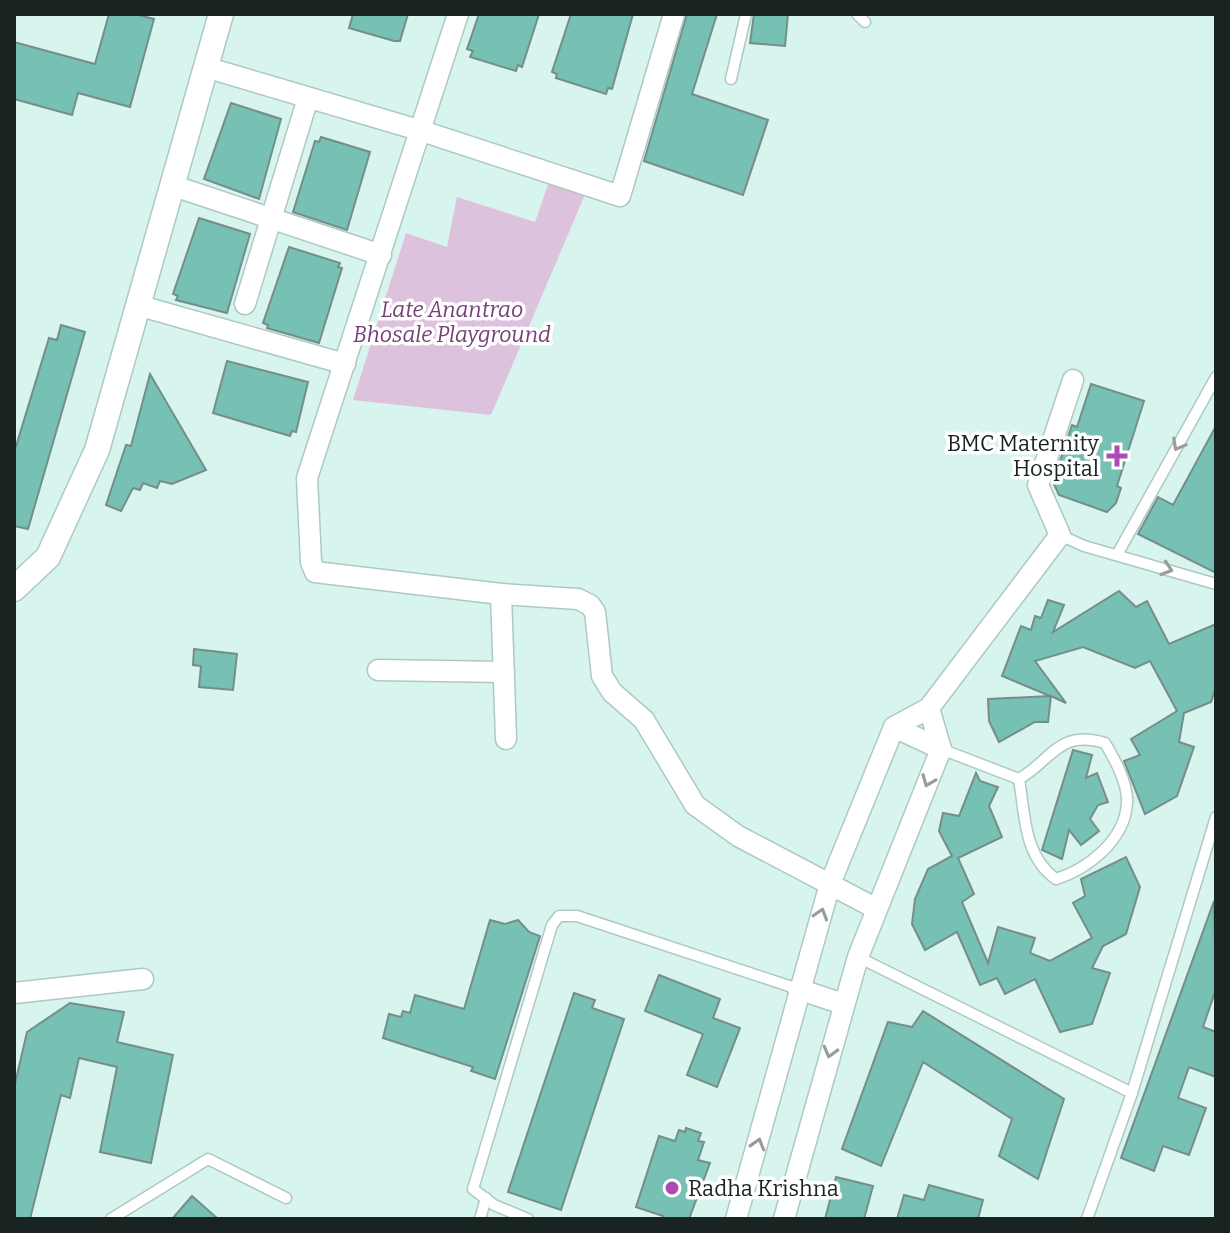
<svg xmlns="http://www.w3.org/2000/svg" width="1230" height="1233" viewBox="0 0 1230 1233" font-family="Bitter,serif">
<rect width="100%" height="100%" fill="#d8f4ee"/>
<path fill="#ddc2de" d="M550,179L587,190L491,415L353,400L406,233L447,247L457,197L535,222Z"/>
<g fill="#76c0b4" stroke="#758e89" stroke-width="2">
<path d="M109,14H135L154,19L130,107L78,93L72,115L14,99V42L95,64Z"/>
<path d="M353,14H408L400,41H394L349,28Z"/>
<path d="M479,14H539L522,67L518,65L516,71L470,57L473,51L467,49Z"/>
<path d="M571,14H633L612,89L608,88L606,94L556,78L557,74L552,72Z"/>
<path d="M687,14H717L692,94L768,120L743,195L644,161Z"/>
<path d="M754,14H788L785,46L750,43Z"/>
<path d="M231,103L281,119L259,199L204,179Z"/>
<path d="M321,137L370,152L347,230L293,212L315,141L319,142Z"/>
<path d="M199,218L250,234L227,313L176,300L178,296L173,294Z"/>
<path d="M289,247L340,263L338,267L342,268L319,343L267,328L268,325L263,323Z"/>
<path d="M61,325L85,332L28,529L14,526V453L49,338L57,340Z"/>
<path d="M227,361L308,382L296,432L292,431L290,436L213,413Z"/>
<path d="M150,374L206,470L172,484L160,481L157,488L143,483L140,490L133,488L121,511L106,505L126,445L131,446Z"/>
<path d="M1091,384L1144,401L1117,486L1121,488L1116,503L1107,512L1059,495L1053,482L1072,425L1077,427Z"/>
<path d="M1216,426V573L1138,534L1158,497L1173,505Z"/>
<path d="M1119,591L1136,607L1147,601L1169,644L1216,624V687L1211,702L1184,713L1179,742L1194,747L1177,796L1145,814L1124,761L1140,755L1131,739L1177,711L1150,661L1135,668L1083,647L1035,661L1066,703L1051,696L1048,722H1035L999,742L989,721L988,699L1050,696L1002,676L1021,626L1031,630L1035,616L1041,618L1048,600L1064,605L1053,632Z"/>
<path d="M194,649L237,654L233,690L199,687L201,666L193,665Z"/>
<path d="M1073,750L1092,755L1086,778L1097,773L1108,802L1098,805L1090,819L1099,831L1081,845L1069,830L1062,859L1042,850Z"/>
<path d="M976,773L980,781L998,787L989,806L1002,837L958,858L974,894L962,902L988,963L998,927L1035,938L1030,953L1050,961L1092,938L1073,903L1085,896L1081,879L1126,857L1140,887L1126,934L1103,946L1092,968L1110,973L1092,1024L1060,1032L1035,979L1005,994L997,978L980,985L957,932L925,950L912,924L915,899L928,869L952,856L939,831L943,813L959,816Z"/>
<path d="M1214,901L1216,989L1203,1027L1216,1032V1077L1189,1067L1178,1098L1206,1108L1189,1155L1163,1146L1154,1171L1121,1158Z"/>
<path d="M490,920L505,924L518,920L529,932L540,936L495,1079L471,1071L473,1067L383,1038L389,1014L401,1017L403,1011L410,1013L415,995L464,1009Z"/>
<path d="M659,975L720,999L713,1018L740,1028L717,1087L687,1075L703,1034L645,1011Z"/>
<path d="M574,993L595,1000L592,1008L624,1019L561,1210L508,1192Z"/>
<path d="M70,1003L124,1012L117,1042L173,1055L151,1163L100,1152L117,1067L79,1058L70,1098L61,1095L30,1219H14V1088L27,1032Z"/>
<path d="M923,1011L1064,1099L1038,1179L999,1156L1012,1119L923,1062L881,1166L842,1149L888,1022L912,1027Z"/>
<path d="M686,1128L701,1133L698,1141L704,1142L698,1160L710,1163L689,1219H663V1216L636,1207L659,1136L675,1141L679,1130L685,1132Z"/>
<path d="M836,1177L873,1186L864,1219H825Z"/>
<path d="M929,1185L983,1200L978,1219H897L904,1195L924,1200Z"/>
<path d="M192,1196L218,1219H172Z"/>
</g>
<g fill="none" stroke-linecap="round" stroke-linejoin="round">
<g stroke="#aec9c4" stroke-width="13">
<g id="service">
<path d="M857,14L865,22"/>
<path d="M731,79L746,14"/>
<path d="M1060,535L1084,546L1216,584"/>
<path d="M1118,553L1216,377"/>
<path d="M941,749L1019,779C1053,759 1059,729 1105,743C1115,760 1128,783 1127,803C1125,840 1088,869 1056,879C1024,857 1025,815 1019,779"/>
<path d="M858,957L1132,1093"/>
<path d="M111,1219L208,1159L286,1198"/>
<path d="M480,1219L486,1198"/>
<path d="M528,1219L494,1205L473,1189L552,925L559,916H577L798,989"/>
<path d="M1087,1219L1132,1093L1216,817"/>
</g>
</g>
<g stroke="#aec9c4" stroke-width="23">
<g id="minor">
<path d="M458,14L307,478L311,562L315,572L501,594L578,599L590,605L595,612L602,676L612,692L644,720L695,805L738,836L875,908"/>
<path d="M205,67L422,131L620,196L674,14"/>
<path d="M171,185L381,255"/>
<path d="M245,304L308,98"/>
<path d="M137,305L345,364"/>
<path d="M501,594L506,739"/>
<path d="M378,670L504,672"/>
<path d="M894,727L941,749"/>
<path d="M798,989L843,1004"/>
<path d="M14,993L143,979"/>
<path d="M736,1219L830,884L894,727L929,708L1060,535L1038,485L1073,380"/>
<path d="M784,1219L858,957L941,749L929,708"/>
</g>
</g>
<g stroke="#aec9c4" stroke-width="27">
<path id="tertiary" d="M14,589L48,557L97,450L221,14"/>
</g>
<use href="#service" stroke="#fff" stroke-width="10"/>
<use href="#minor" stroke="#fff" stroke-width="20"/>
<use href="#tertiary" stroke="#fff" stroke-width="24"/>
</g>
<defs><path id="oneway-chevron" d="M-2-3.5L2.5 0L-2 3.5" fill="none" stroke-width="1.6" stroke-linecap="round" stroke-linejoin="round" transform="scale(2)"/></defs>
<g stroke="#989c9b">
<use href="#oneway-chevron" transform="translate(1178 445) rotate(119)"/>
<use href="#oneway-chevron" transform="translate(1167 569) rotate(18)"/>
<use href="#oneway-chevron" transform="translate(928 781) rotate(112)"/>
<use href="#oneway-chevron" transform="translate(821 914) rotate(-73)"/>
<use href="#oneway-chevron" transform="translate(830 1052) rotate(105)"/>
<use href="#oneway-chevron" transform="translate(758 1144) rotate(-74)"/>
</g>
<g fill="#ac4bb3" stroke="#fff" stroke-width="3">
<path d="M1113 444h8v8h8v8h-8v8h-8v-8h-8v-8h8z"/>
<circle cx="672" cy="1188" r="8"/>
</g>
<g text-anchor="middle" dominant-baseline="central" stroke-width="7" stroke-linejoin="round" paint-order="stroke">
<g font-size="22" font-style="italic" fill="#754178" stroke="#fff">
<text x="452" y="309">Late Anantrao<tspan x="452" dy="25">Bhosale Playground</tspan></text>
</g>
<g font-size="22" fill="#192321" stroke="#fff" text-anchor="end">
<text x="1099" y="443">BMC Maternity<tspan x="1099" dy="25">Hospital</tspan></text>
<text x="688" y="1188" text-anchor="start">Radha Krishna</text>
</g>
</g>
<rect width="1230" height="1233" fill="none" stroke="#192321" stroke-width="32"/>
</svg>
